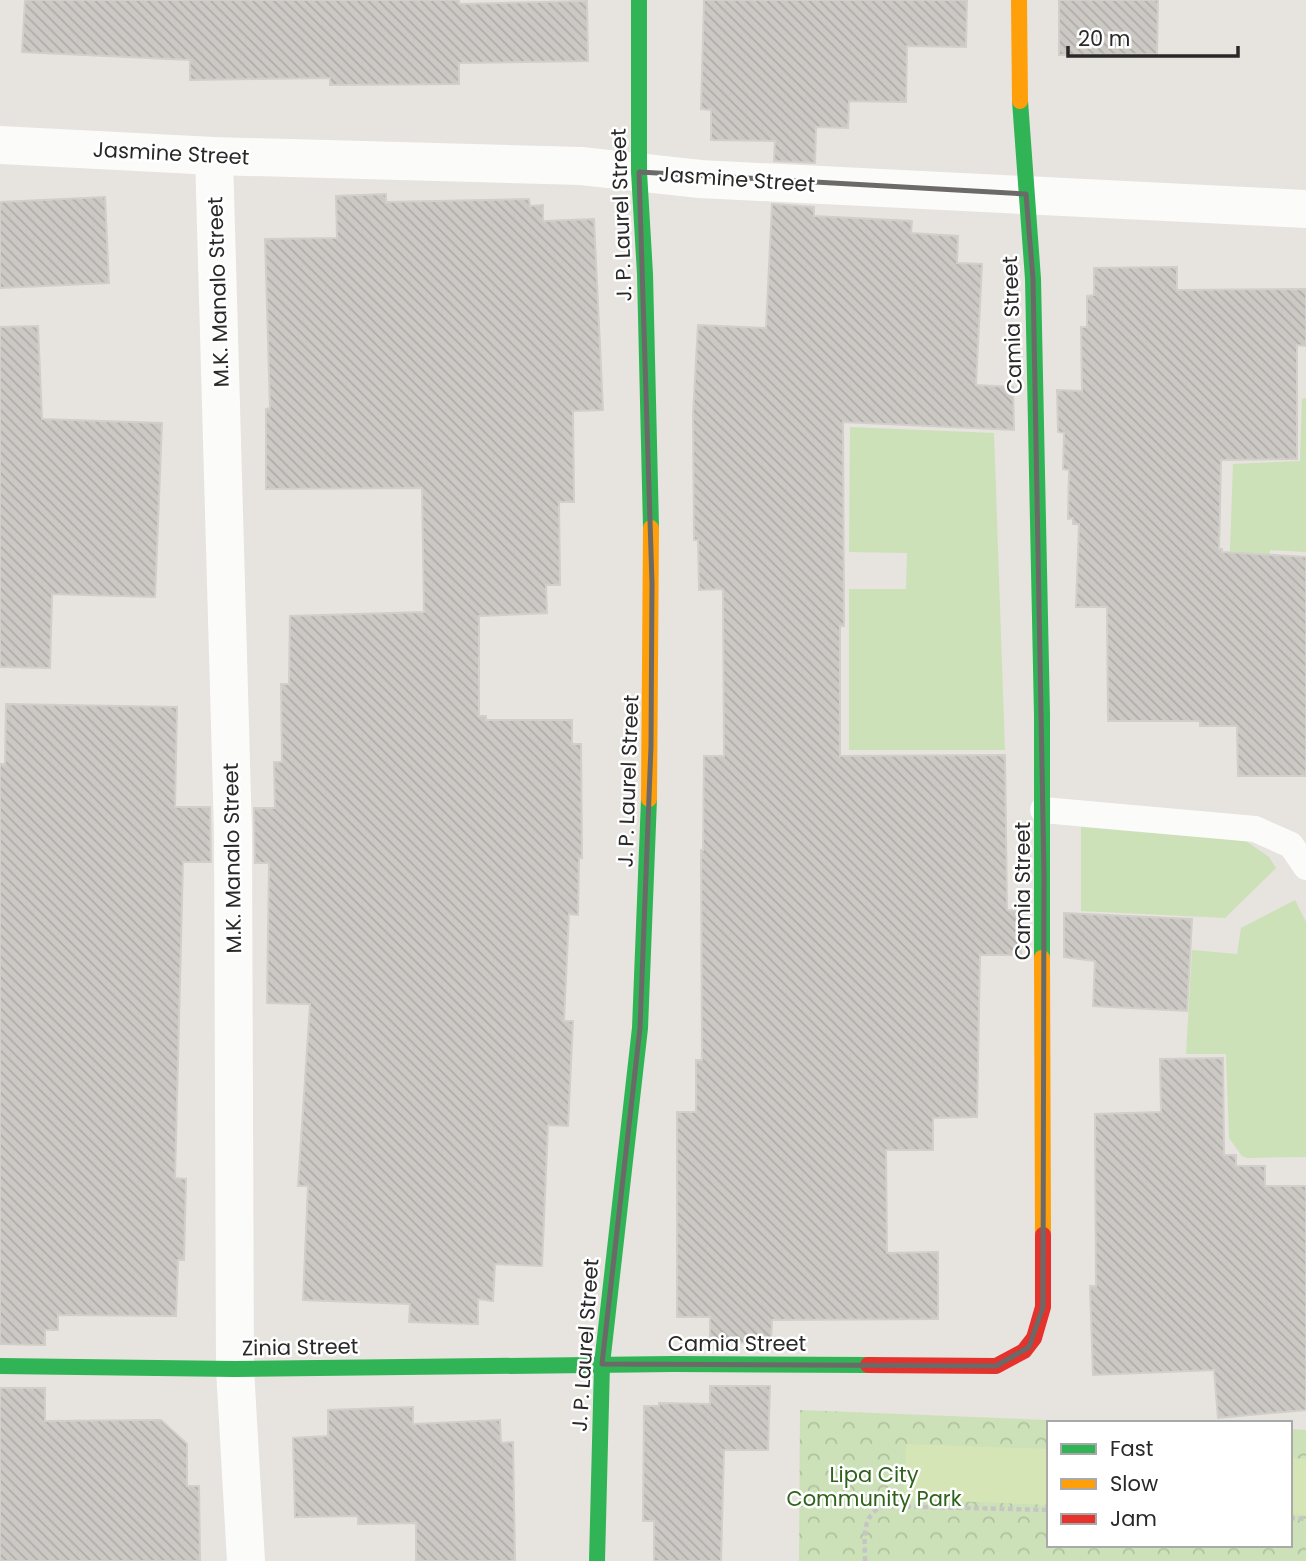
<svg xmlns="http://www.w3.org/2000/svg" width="1306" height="1561" viewBox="0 0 1306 1561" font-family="Poppins,sans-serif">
<defs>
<pattern id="park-crowns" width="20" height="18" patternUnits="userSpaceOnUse" patternTransform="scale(1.75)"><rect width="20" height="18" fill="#cce1b8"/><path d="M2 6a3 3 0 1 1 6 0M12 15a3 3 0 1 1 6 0" fill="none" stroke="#afc19e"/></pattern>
<pattern id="building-back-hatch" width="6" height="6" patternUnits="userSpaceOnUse" patternTransform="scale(1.75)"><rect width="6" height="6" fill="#ccc9c5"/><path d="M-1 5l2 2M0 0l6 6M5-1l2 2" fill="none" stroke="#afada9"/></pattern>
</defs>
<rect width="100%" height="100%" fill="#e7e3de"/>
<g fill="#cce1b8">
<path d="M1306,398V552L1270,550L1263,665H1226L1233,464L1300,461L1302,399Z"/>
<path d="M850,427L994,433L1005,750H849V589H906L907,553L849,552Z"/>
<path d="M1081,827L1246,841L1269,857L1276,868L1225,918L1081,911Z"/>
<path d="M1295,900L1306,922V1157L1247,1158L1242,1156L1229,1138L1226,1054H1186L1192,950L1237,954L1241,928Z"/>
</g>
<path fill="url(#park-crowns)" d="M800,1410L1124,1423H1049V1545H1290V1429L1306,1430V1561H799Z"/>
<g fill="#d6e5b5">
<path d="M906,1444L1049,1449V1505L904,1499Z"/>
<path d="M1290,1458L1306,1459V1515L1290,1514Z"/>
</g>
<g fill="url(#building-back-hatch)" stroke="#d2ceca" stroke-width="2">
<path d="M25,0H459V4L587,1L588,61L459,63V84L330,85V78L190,80V60L22,52Z"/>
<path d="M704,0H967L966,47L907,46L906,102L849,101L848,128L816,127L815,163L774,161L775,141L711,140V110L701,109Z"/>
<path d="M1059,0H1158L1157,54L1059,55Z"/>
<path d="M386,194V202L529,199L530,206L543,205V221L594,219L603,410L573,411L574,502H559L560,585H546L547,613L479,616V716H486V720H572V744H581L582,858H579L578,915L569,914L564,1021H573L568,1126L548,1125L542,1266L495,1264L493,1301L478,1299V1324L409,1322L410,1304L303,1300L308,1186H298L310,1004L267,1003L269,863H255L254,808H275L274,762H282L281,684H289L290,616L424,612L422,488L266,489V409L270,408L265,239L337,238L336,196Z"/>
<path d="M105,197L109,283L0,288V202Z"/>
<path d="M772,204L814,207V216L912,221L911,233L958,236L957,263L982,264L976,385L1013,387L1014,430L843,422L844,626H840V756L1005,755L1007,910L1020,911L1021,955H980L977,1117L933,1118V1150H886L887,1253L938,1252V1319L772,1320L771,1343L710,1342V1317H677V1112H696V1060H702L701,850H703L704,756H724L723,589L699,590L698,540H694L693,414L698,325L766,328Z"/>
<path d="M1177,267V290L1306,289V346L1297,345V459L1221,460L1219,549H1222V552L1306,557V776H1238L1237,726H1200V721H1108L1107,607H1076L1079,524H1073V518L1068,519L1069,470L1063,469L1064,433L1058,432L1057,390L1082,391L1081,327H1087V296L1094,295V268Z"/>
<path d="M38,326L42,419L162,423L155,597L52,594L50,668L0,667V327Z"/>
<path d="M6,704L177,707L175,807H210L211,862H183L175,1178L186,1179L184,1260H178L176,1316L58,1315V1330H45V1345L0,1344V764H5Z"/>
<path d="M1064,913L1192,919L1187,1011L1093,1006L1095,961L1064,957Z"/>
<path d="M1223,1058L1224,1155H1236V1166H1265V1186H1306V1410L1218,1418L1214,1370L1093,1375L1090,1286H1096L1095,1114L1161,1112L1160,1059Z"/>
<path d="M710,1386H770L768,1450H724L721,1561H654V1521H643L644,1406H659V1403L710,1404Z"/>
<path d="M0,1388H45V1421L161,1420L187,1444V1486H199L200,1561H0Z"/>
<path d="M413,1407V1424L500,1420L501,1443L513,1442L515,1561H416V1523L358,1524V1516L295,1517L293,1438L328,1436V1410Z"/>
</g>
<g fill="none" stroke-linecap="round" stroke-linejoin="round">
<g stroke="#c6c5c5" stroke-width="4.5" stroke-dasharray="5 3.5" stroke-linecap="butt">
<path d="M1290,1518L1306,1519"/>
<path d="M865,1561C865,1540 860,1513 885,1506L1049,1510"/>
</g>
<path stroke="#fbfbfa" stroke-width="26" d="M1043,810L1255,829L1291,845L1306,867"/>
<g stroke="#fbfbfa" stroke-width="38">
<path d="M0,145L214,156L581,166L700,179L1306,209"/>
<path d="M214,156L233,833L235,1369L246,1561"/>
</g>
<g stroke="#30b455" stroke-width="16">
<path d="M639,0V172L645,274L651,528"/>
<path d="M1020,101L1033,279L1042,715V958"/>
<path d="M0,1366L235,1369L673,1364L868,1365"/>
<path d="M597,1561L602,1364L640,1028L649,799"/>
</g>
<g stroke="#ff9f0a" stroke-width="16">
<path d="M1019,0L1020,101"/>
<path d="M649,799L651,528"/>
<path d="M1042,958L1043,1235"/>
</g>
<path stroke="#e5322d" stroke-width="16" d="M868,1365L996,1366L1024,1351L1034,1338L1043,1307V1235"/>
</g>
<path fill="none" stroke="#6c6a68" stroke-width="5" stroke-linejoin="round" d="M639,172L1026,194L1033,279L1044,875L1043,1307L1029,1347L996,1366L602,1364L640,1028L651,746L652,583Z"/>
<g text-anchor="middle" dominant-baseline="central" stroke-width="5" stroke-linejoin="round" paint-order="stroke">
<g font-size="21" fill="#292929" stroke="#fff">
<text transform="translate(171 153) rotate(3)">Jasmine Street</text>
<text transform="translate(737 179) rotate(4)">Jasmine Street</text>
<text transform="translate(621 215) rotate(-92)">J. P. Laurel Street</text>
<text transform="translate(218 292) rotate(-92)">M.K. Manalo Street</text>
<text transform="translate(1012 325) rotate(-92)">Camia Street</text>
<text transform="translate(628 781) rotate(-88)">J. P. Laurel Street</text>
<text transform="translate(232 858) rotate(-91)">M.K. Manalo Street</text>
<text transform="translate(1022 891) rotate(-90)">Camia Street</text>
<text x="737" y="1343">Camia Street</text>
<text transform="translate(585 1345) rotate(-86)">J. P. Laurel Street</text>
<text transform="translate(300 1347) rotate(-1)">Zinia Street</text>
</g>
<g font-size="21" fill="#2f631c" stroke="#fff">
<text x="874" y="1474">Lipa City<tspan x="874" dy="24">Community Park</tspan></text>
</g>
</g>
<rect x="1047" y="1421" width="245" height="126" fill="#ffffff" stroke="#a9a9a9" stroke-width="2"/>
<rect x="1061" y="1444" width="35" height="10" fill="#30b455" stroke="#a9a9a9" stroke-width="2"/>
<text x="1110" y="1456" font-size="21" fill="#292929">Fast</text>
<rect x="1061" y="1479" width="35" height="10" fill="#ff9f0a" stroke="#a9a9a9" stroke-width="2"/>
<text x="1110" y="1491" font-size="21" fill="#292929">Slow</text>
<rect x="1061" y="1514" width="35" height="10" fill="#e5322d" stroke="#a9a9a9" stroke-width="2"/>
<text x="1110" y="1526" font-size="21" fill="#292929">Jam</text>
<path d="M1068 46v10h170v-10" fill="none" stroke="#292929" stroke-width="3.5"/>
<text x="1078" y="46" font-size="21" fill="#292929" stroke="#ffffff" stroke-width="5" paint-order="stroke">20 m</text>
</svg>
